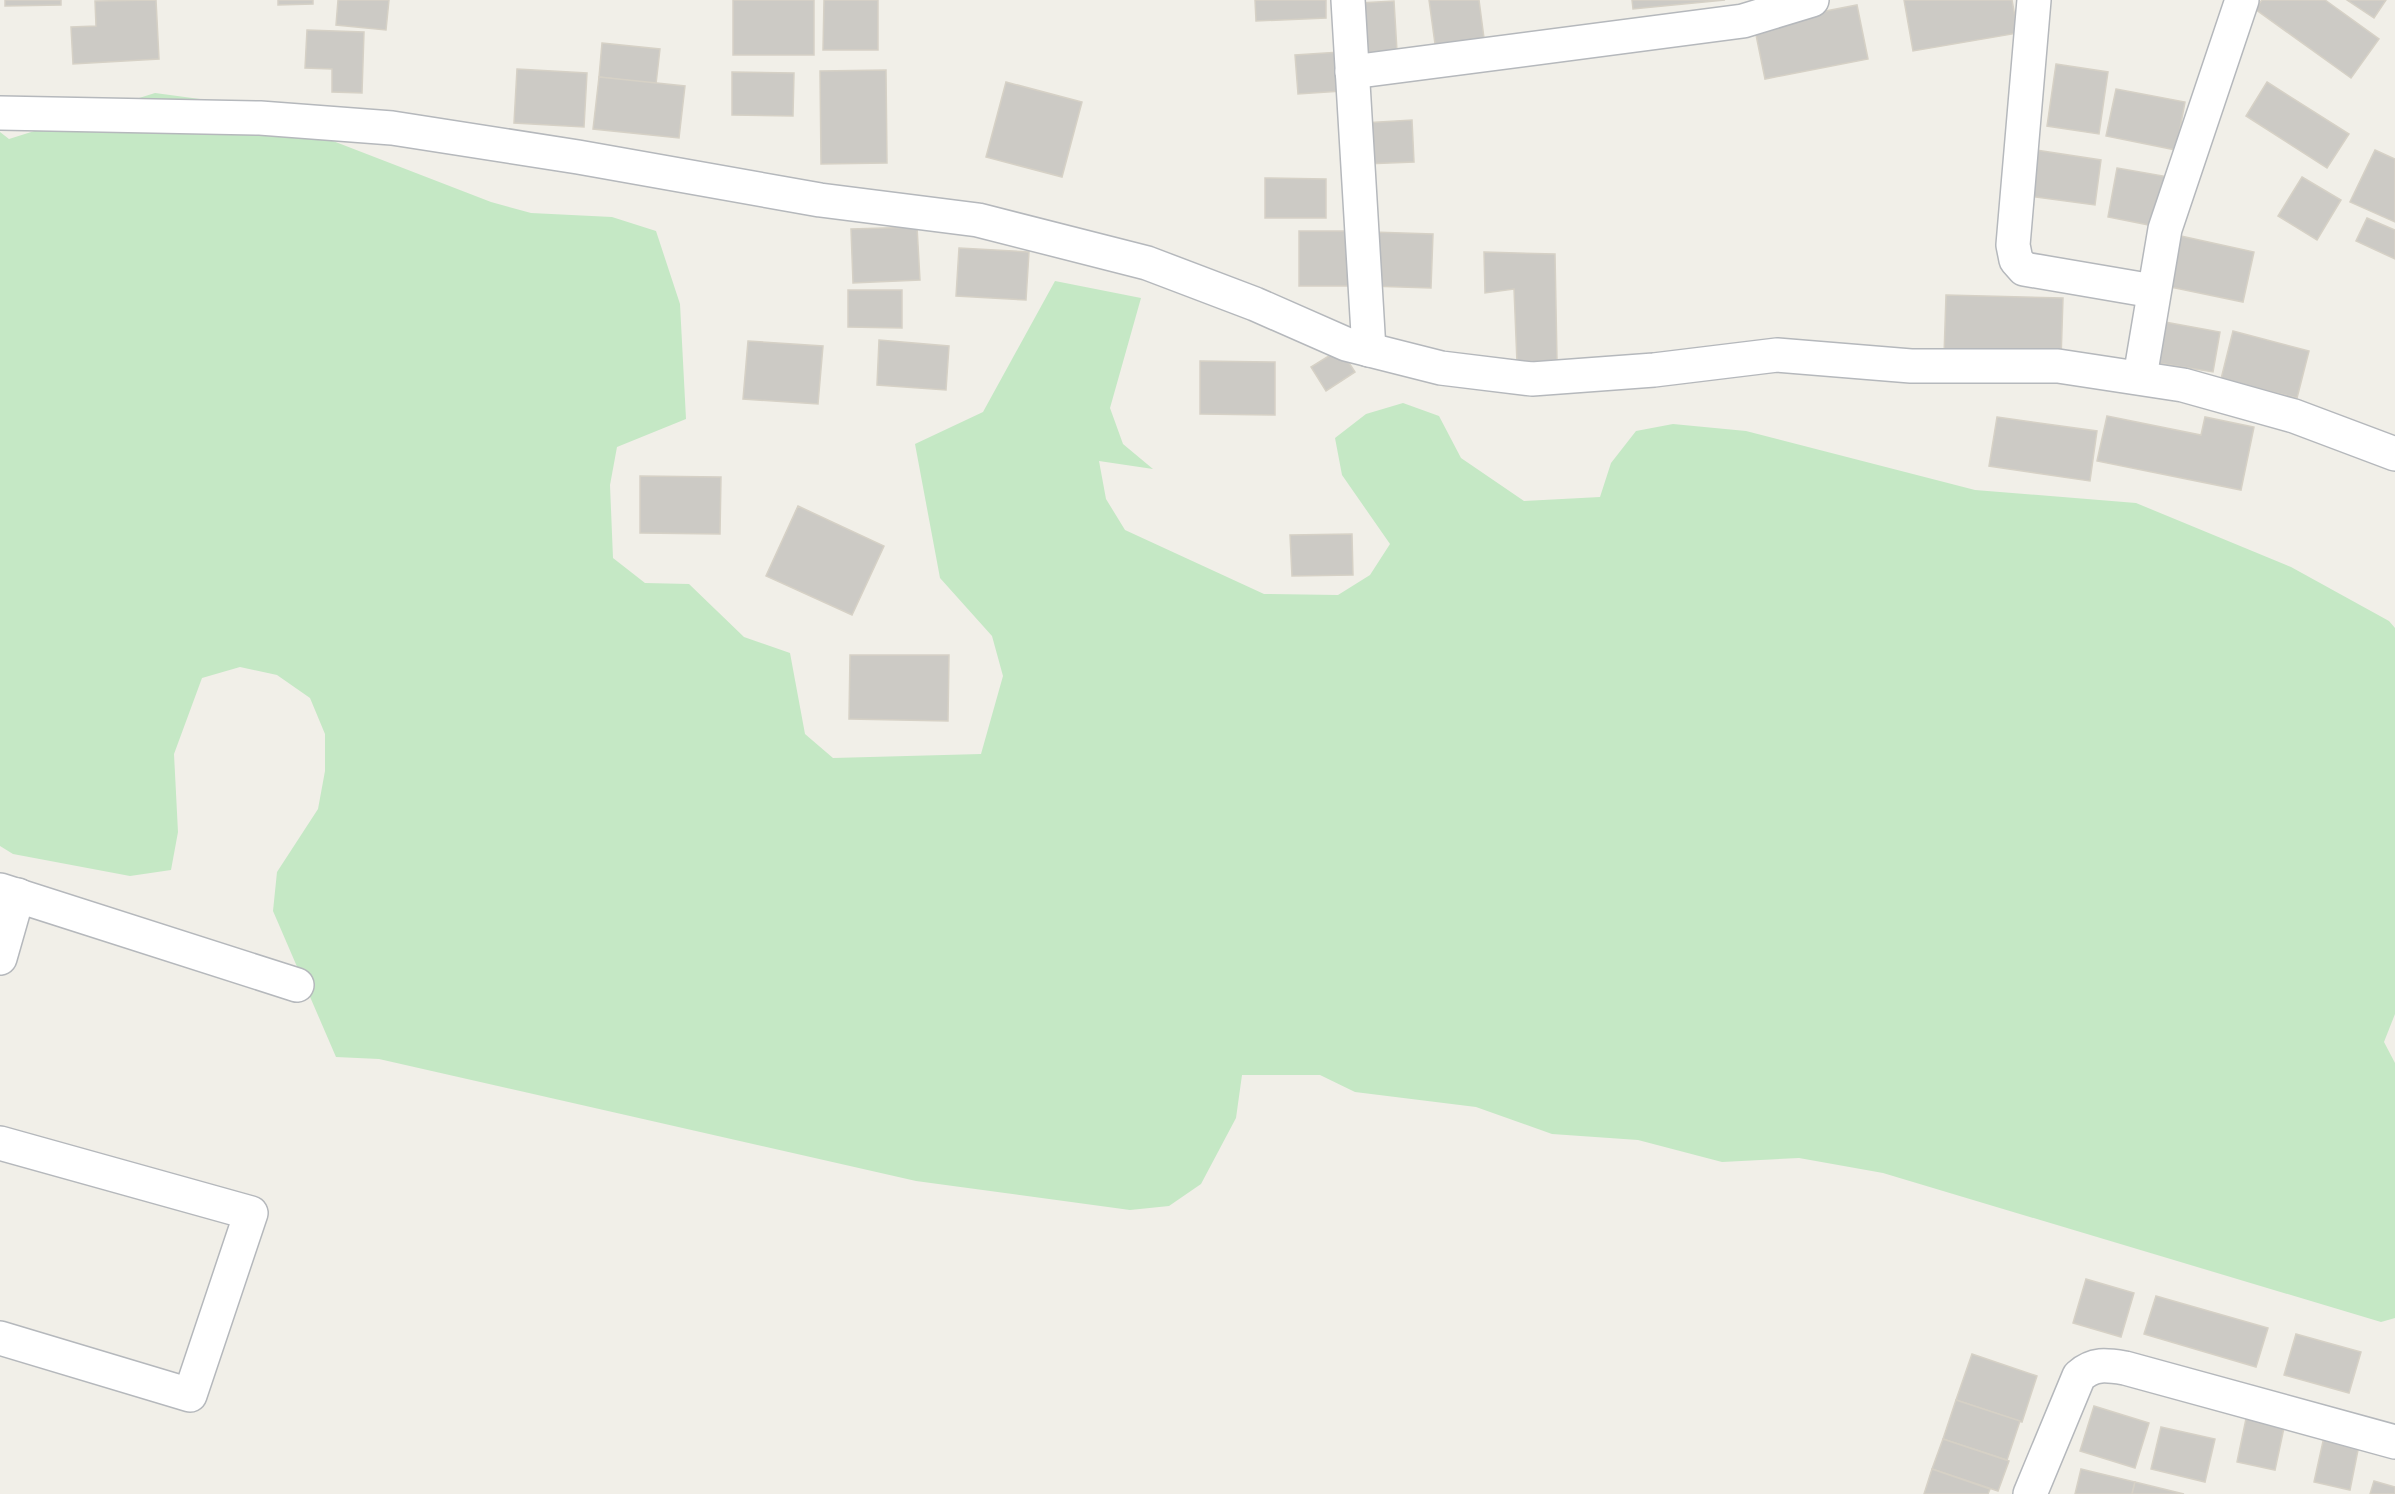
<svg xmlns="http://www.w3.org/2000/svg" width="2395" height="1494" viewBox="0 0 2395 1494" font-family="'Roboto Condensed',sans-serif">
<rect width="100%" height="100%" fill="#f1efe8"/>
<path fill="#c5e8c5" d="M155,93L237,104L491,202L531,213L612,217L656,231L680,304L686,419L617,447L610,485L613,558L645,583L689,584L744,637L790,653L805,734L833,758L981,754L1003,676L992,636L940,578L915,444L983,412L1055,281L1141,298L1110,408L1123,444L1153,469L1099,461L1106,499L1125,530L1264,594L1338,595L1370,575L1390,544L1342,475L1335,438L1366,414L1403,403L1439,416L1461,458L1524,501L1600,497L1611,463L1636,431L1673,424L1746,431L1975,490L2136,503L2291,567L2389,621L2395,628V1014L2384,1042L2395,1063V1318L2381,1322L1883,1173L1799,1158L1722,1162L1638,1140L1552,1134L1476,1107L1355,1092L1320,1075H1242L1236,1118L1201,1184L1169,1206L1130,1210L916,1181L379,1059L336,1057L273,911L277,872L318,809L325,771V734L310,698L277,675L240,667L202,678L174,754L178,832L171,870L130,876L13,854L0,846V132L9,139Z"/>
<g fill="#cccac5" stroke="#d6d1c6" stroke-width="1.5">
<path d="M5,0H61V5L5,6Z"/>
<path d="M156,0L159,59L73,64L71,27L96,26L95,1Z"/>
<path d="M278,0H313V4L278,5Z"/>
<path d="M338,0H389L386,30L336,25Z"/>
<rect x="733" y="0" width="81" height="55"/>
<path d="M824,0H878V50H823Z"/>
<path d="M1255,0H1326V18L1256,21Z"/>
<path d="M1429,0H1479L1484,38L1435,44Z"/>
<path d="M1632,0H1725L1633,9Z"/>
<path d="M1904,0H2012L2018,33L1913,51Z"/>
<path d="M2262,0H2325L2379,39L2351,78L2255,9Z"/>
<path d="M2347,0H2386L2374,18Z"/>
<path d="M1394,1L1397,51L1362,53L1359,3Z"/>
<path d="M1857,5L1868,59L1765,79L1754,25Z"/>
<path d="M307,30L364,32L362,93L332,92V69L305,68Z"/>
<path d="M602,43L660,49L656,84L599,77Z"/>
<path d="M1340,52L1342,91L1298,94L1295,55Z"/>
<path d="M2056,64L2108,72L2099,134L2047,126Z"/>
<path d="M517,69L587,73L584,127L514,123Z"/>
<path d="M886,70L887,163L821,164L820,71Z"/>
<path d="M732,72L794,73L793,116L732,115Z"/>
<path d="M599,77L685,86L679,138L593,129Z"/>
<path d="M1006,82L1082,102L1062,177L986,157Z"/>
<path d="M2267,82L2349,134L2327,168L2246,116Z"/>
<path d="M2116,89L2185,102L2176,150L2106,136Z"/>
<path d="M1412,120L1414,162L1365,164L1363,123Z"/>
<path d="M2036,150L2101,160L2095,205L2029,196Z"/>
<path d="M2375,150L2395,159V222L2350,202Z"/>
<path d="M2117,168L2169,177L2159,227L2108,217Z"/>
<path d="M2302,177L2341,200L2317,240L2278,216Z"/>
<path d="M1265,178L1326,179V218H1265Z"/>
<path d="M2367,218L2395,230V259L2356,241Z"/>
<path d="M917,227L920,280L853,283L851,229Z"/>
<path d="M1299,231H1356L1357,286H1299Z"/>
<path d="M1372,232L1433,234L1431,288L1370,286Z"/>
<path d="M2181,236L2254,252L2243,302L2170,287Z"/>
<path d="M959,248L1029,252L1026,300L956,296Z"/>
<path d="M1484,252L1555,254L1557,360L1517,363L1514,289L1485,293Z"/>
<path d="M848,290H902V328L848,327Z"/>
<path d="M1946,295L2063,298L2061,360L1944,356Z"/>
<path d="M2165,322L2220,332L2213,372L2158,363Z"/>
<path d="M2233,331L2309,351L2297,398L2221,379Z"/>
<path d="M879,340L949,346L946,390L877,385Z"/>
<path d="M748,341L823,346L818,404L743,399Z"/>
<path d="M1340,349L1355,372L1326,391L1311,367Z"/>
<path d="M1200,361L1275,362V415L1200,414Z"/>
<path d="M2107,416L2201,435L2205,417L2254,427L2241,490L2097,461Z"/>
<path d="M1997,417L2097,431L2090,481L1989,466Z"/>
<path d="M640,476L721,477L720,534L640,533Z"/>
<path d="M798,506L884,546L852,615L766,576Z"/>
<path d="M1352,534L1353,575L1292,576L1290,535Z"/>
<path d="M850,655H949L948,721L849,719Z"/>
<path d="M2086,1279L2134,1293L2121,1337L2073,1323Z"/>
<path d="M2156,1296L2268,1328L2256,1367L2144,1334Z"/>
<path d="M2296,1334L2361,1352L2349,1393L2284,1375Z"/>
<path d="M1972,1354L2037,1376L2022,1422L1956,1400Z"/>
<path d="M1956,1400L2020,1421L2007,1460L1943,1439Z"/>
<path d="M2094,1406L2149,1423L2135,1468L2080,1451Z"/>
<path d="M2247,1414L2285,1423L2275,1470L2237,1462Z"/>
<path d="M2161,1427L2215,1439L2205,1482L2151,1469Z"/>
<path d="M2324,1437L2359,1445L2350,1490L2314,1482Z"/>
<path d="M1943,1439L2009,1461L1998,1491L1932,1469Z"/>
<path d="M1932,1469L1990,1489L1988,1494H1924Z"/>
<path d="M2081,1469L2135,1482L2132,1494H2075Z"/>
<path d="M2374,1481L2395,1487V1494H2370Z"/>
<path d="M2135,1482L2184,1494H2132Z"/>
</g>
<g fill="none" stroke-linecap="round" stroke-linejoin="round">
<g stroke="#b5b8bc" stroke-width="36">
<g id="minor">
<path d="M1348,0L1369,350"/>
<path d="M2034,0L2013,245L2016,260L2024,269L2153,291"/>
<path d="M1352,72L1743,21L1812,0"/>
<path d="M0,113L260,118L392,128L578,157L820,200L978,220L1147,263L1255,304L1346,344L1441,368L1532,379L1654,370L1777,355L1911,366H2058L2183,385L2294,416L2395,454"/>
<path d="M2140,377L2165,229L2242,0"/>
<path d="M0,890L297,985"/>
<path d="M0,958L18,895"/>
<path d="M0,1143L251,1213L190,1395L0,1338"/>
<path d="M2030,1494L2079,1376C2094,1363 2106,1365 2125,1368L2395,1442"/>
</g>
</g>
<use href="#minor" stroke="#fff" stroke-width="33"/>
</g>
</svg>
